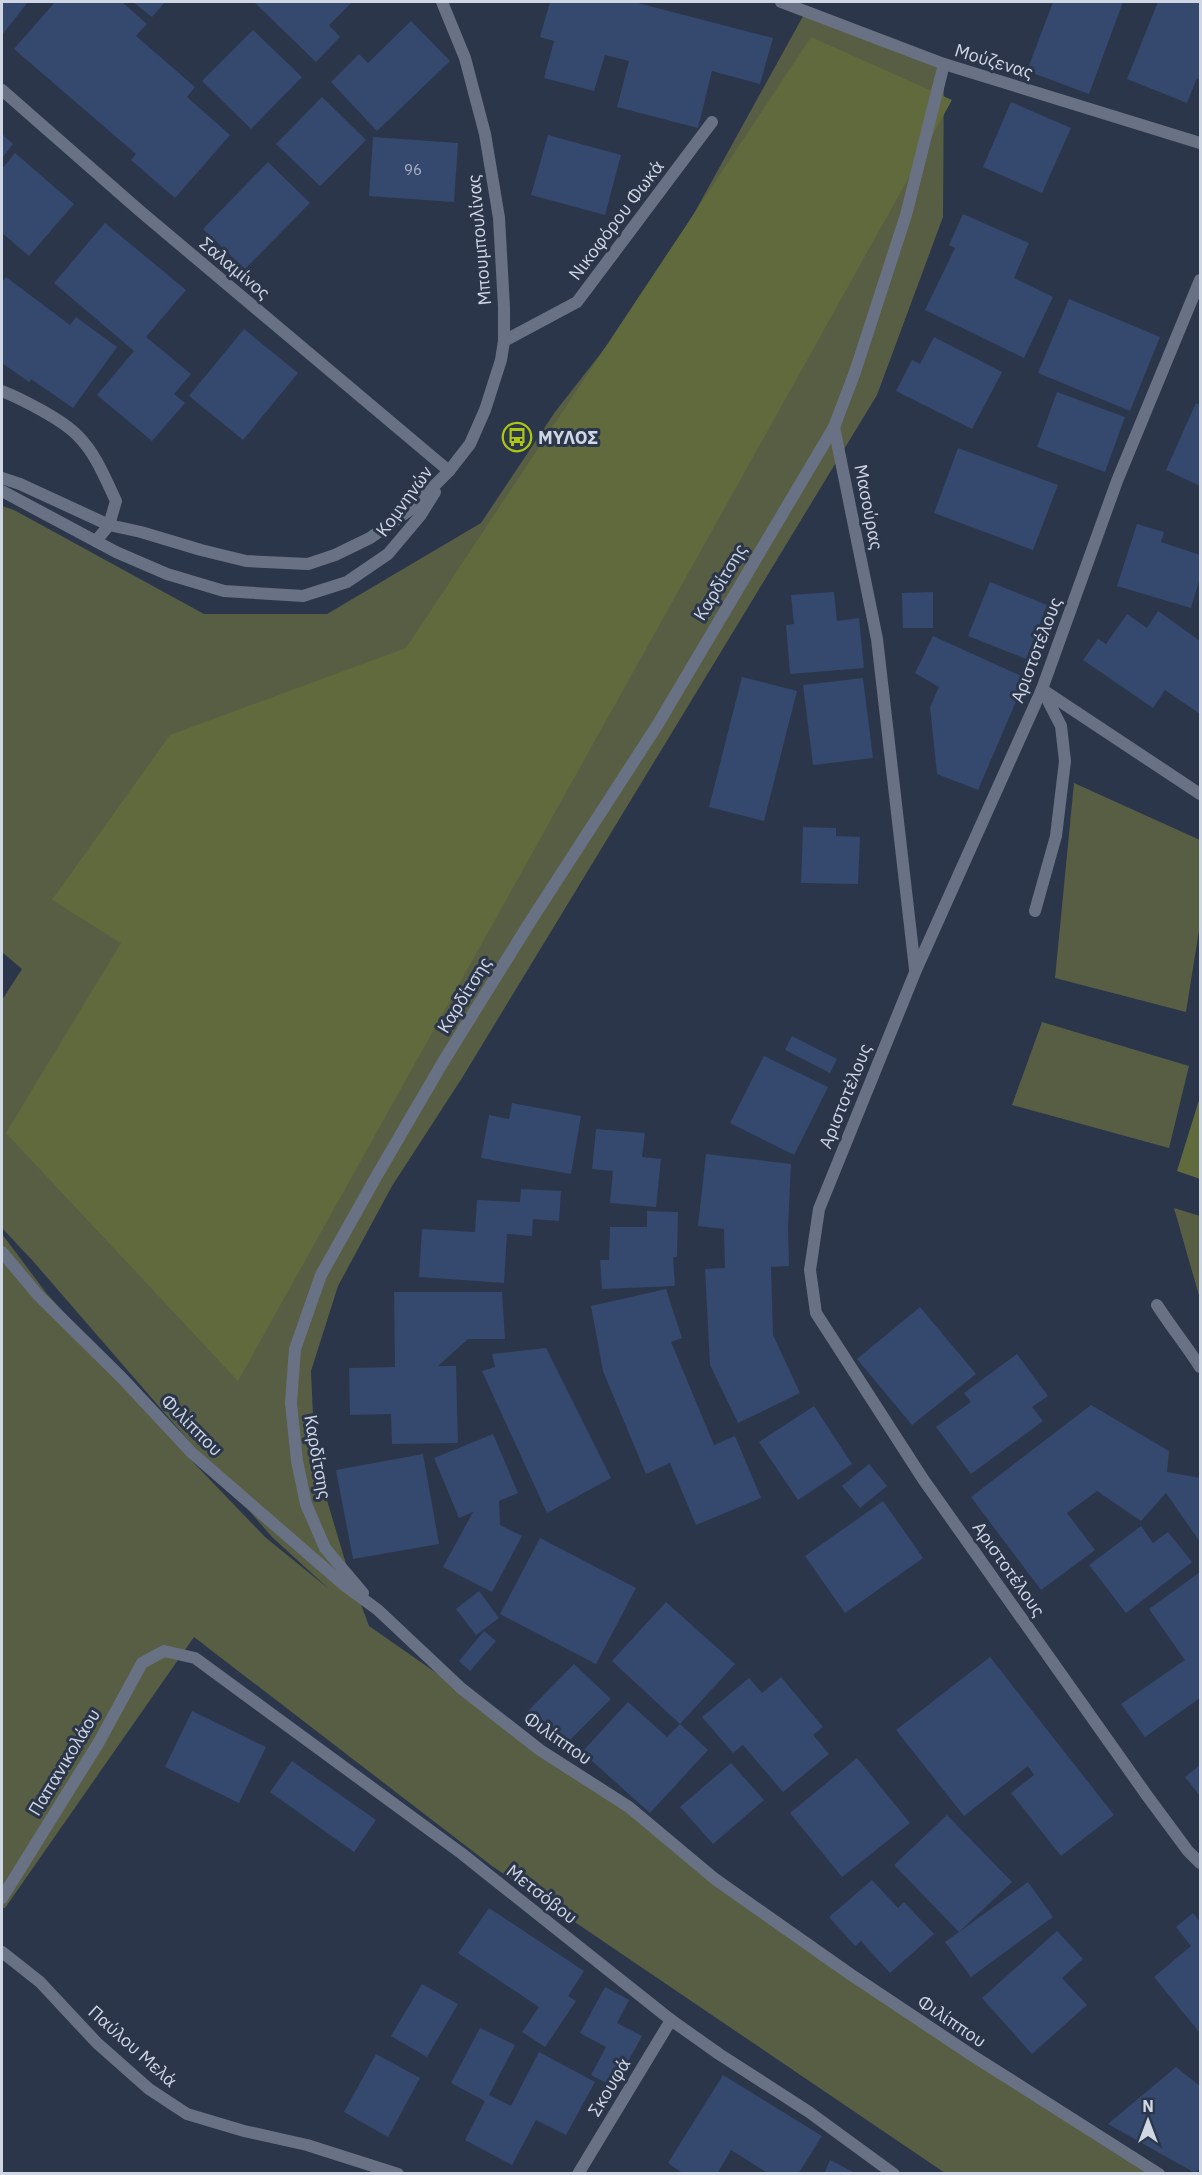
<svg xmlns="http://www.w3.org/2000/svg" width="1202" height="2175" viewBox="0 0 1202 2175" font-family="'IBM Plex Sans',sans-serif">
<rect width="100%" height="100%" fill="#2b364b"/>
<g fill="#585e43">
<path d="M807,9L944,64L943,217L877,395L462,1078L392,1186L338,1286L311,1371L315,1460L346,1564L369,1626L629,1807L715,1879L1159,2173H945L492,1866L194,1637L5,1908H2V1234L47,1294L129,1383L191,1460L265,1537L329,1589L272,1537L32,1260L2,1228V1000L22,969L2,952V506L14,510L204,614H327L481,523L555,412L655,284Z"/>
<path d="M1074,783L1200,840V924L1186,1012L1055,978Z"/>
<path d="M1042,1022L1189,1066L1169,1148L1012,1105Z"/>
<path d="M1174,1208L1200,1216V1299Z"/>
</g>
<g fill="#606a3d">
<path d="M811,37L952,100L238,1381L6,1133L121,943L52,900L170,735L406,648Z"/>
<path d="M1200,1097V1179L1177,1171Z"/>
</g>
<g fill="#35486d">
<path d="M2,2H28L2,35Z"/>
<path d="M55,2H122L147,24L136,36L195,87L187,97L230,135L175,198L131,160L136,154L14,49Z"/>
<path d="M133,2H165L152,17Z"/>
<path d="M254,2H352L329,25L340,37L316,62Z"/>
<path d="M550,2H634L773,38L760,84L712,71L698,128L617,107L629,61L605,55L594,91L544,78L554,41L540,37Z"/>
<path d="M1053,2H1123L1089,94L1027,71Z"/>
<path d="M1158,2H1200V80L1197,78L1187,103L1127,79Z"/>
<path d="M411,21L450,61L377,131L331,82L359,54L368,63Z"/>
<path d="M253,30L302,77L251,129L202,81Z"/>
<path d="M322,97L366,140L320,186L276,144Z"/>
<path d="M1011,102L1071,128L1042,193L983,167Z"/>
<path d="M2,134L13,144L2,158Z"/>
<path d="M548,135L621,155L605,215L531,195Z"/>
<path d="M373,137L458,143L454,202L369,196Z"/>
<path d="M15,153L74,204L29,256L2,233V169Z"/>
<path d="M268,162L310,203L245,269L203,229Z"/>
<path d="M963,214L1029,243L1014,278L1053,297L1024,358L925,310L955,248L949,245Z"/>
<path d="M105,223L186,290L146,337L191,374L174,394L185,403L152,441L97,395L134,351L54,283Z"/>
<path d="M6,277L70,325L76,317L117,347L73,408L31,379L29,382L2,363V282Z"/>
<path d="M1069,299L1160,337L1130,411L1038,373Z"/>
<path d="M244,329L298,373L243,440L189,396Z"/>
<path d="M934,337L1002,372L972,429L896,391L912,360L920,364Z"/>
<path d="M1057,392L1125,417L1105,472L1037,447Z"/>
<path d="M1196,403L1200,405V486L1166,470Z"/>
<path d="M958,448L1058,485L1033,550L934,513Z"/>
<path d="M1137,524L1164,532L1161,542L1200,555V578L1191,608L1117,586Z"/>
<path d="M990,582L1047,605L1026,659L968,636Z"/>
<path d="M834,592L837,621L859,618L864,668L790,674L786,625L794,624L791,595Z"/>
<path d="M933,592V628H903L902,593Z"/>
<path d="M1158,611L1200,641V714L1165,690L1153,708L1083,660L1098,639L1106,644L1127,614L1147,628Z"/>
<path d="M933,636L1026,678L978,790L937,774L930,707L939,687L915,673Z"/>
<path d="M742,677L797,691L764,821L709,807Z"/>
<path d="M863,678L873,758L813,765L803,685Z"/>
<path d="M803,827L836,828V836L860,837L858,884L801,883Z"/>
<path d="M792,1036L837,1059L830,1073L785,1050Z"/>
<path d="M764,1056L828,1087L794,1155L730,1123Z"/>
<path d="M512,1103L581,1116L571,1174L481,1158L489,1115L509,1119Z"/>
<path d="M596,1129L645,1133L642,1157L661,1159L656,1207L610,1203L613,1171L592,1169Z"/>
<path d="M706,1154L791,1164L788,1228L789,1266L771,1267L773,1335L800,1393L738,1423L710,1365L705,1269L725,1268L724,1229L698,1226Z"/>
<path d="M521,1189L561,1191L559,1221L533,1219L532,1236L507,1234L504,1283L419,1277L422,1229L475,1232L477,1200L520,1202Z"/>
<path d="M647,1211L678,1212L677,1257H673L675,1286L602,1289L600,1260H609L610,1227H647Z"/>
<path d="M666,1289L682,1338L671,1342L714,1445L735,1436L761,1498L696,1525L670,1463L646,1474L603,1371L591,1306Z"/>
<path d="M394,1292H502L505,1339H468L438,1366H456L458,1443L392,1444L391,1414L350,1415L349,1368L395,1367Z"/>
<path d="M920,1307L976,1374L912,1425L857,1359Z"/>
<path d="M546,1348L611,1478L547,1513L482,1371L495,1367L492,1354Z"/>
<path d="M1017,1354L1048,1396L1032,1407L1043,1421L971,1474L936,1427L971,1402L964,1393Z"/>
<path d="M1091,1405L1169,1451L1167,1472L1200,1478V1542L1166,1493L1141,1521L1097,1491L1067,1513L1095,1550L1041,1590L971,1497Z"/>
<path d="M814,1406L852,1464L798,1500L759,1442Z"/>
<path d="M493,1434L518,1493L499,1501L500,1525L522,1536L492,1592L443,1567L473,1512L459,1518L434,1458Z"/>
<path d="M423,1454L439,1544L353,1559L336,1470Z"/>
<path d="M869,1464L887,1486L860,1508L842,1486Z"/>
<path d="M883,1501L923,1558L845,1613L805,1556Z"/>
<path d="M1141,1526L1153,1543L1168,1532L1192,1562L1126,1613L1089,1565Z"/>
<path d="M540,1538L636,1588L596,1664L500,1614Z"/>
<path d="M1200,1572V1698L1145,1737L1121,1704L1185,1660L1149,1609Z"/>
<path d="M479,1591L499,1618L476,1635L456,1609Z"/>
<path d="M666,1602L735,1664L680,1724L708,1750L650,1813L582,1752L628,1702L667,1737L680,1724L612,1661Z"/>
<path d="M484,1631L496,1641L470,1671L459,1661Z"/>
<path d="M990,1657L1114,1815L1061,1856L1011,1793L1034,1775L1028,1766L964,1816L896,1730Z"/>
<path d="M574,1664L611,1699L563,1747L527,1712Z"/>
<path d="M781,1677L823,1727L813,1735L829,1754L783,1792L743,1745L733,1753L702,1717L749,1678L762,1693Z"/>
<path d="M192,1711L266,1747L239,1803L165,1767Z"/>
<path d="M857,1758L910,1823L842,1877L790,1813Z"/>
<path d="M292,1761L376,1820L354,1852L270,1792Z"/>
<path d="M731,1763L764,1800L713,1844L680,1807Z"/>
<path d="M1200,1765V1796L1185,1777Z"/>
<path d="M947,1815L1012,1882L959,1932L1028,1882L1053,1917L971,1977L945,1942L959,1932L894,1865Z"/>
<path d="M872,1880L898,1908L904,1902L934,1934L890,1973L861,1941L855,1946L829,1917Z"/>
<path d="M489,1908L584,1971L568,1996L576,2001L545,2047L522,2032L539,2007L458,1953Z"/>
<path d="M1193,1913L1200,1922V1939L1199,1940L1200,1943V2033L1154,1977L1191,1946L1176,1927Z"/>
<path d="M1057,1931L1083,1959L1062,1978L1087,2005L1032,2054L982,1998Z"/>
<path d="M422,1984L458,2004L427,2057L391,2036Z"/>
<path d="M605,1987L629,2000L617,2023L642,2036L614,2087L591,2075L606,2047L580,2033Z"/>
<path d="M480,2028L515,2045L489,2095L511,2106L539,2052L595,2082L566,2135L536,2120L512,2165L465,2140L485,2101L451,2083Z"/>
<path d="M376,2054L420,2078L388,2137L344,2112Z"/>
<path d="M1176,2067L1200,2086V2168L1195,2173L1108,2124Z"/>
<path d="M723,2075L822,2136L798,2174H769L731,2150L717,2174H684L668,2163Z"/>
<path d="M830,2160L857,2174H824Z"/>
</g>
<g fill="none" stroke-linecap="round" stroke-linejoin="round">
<g stroke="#697284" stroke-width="12">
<path d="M781,2L944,64L1200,143"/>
<path d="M2,90L140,211L449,471"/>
<path d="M1200,280L1117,481L1042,689L916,970L819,1209L810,1270L816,1313L923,1479L1148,1797L1188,1851L1200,1863"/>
<path d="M504,341L577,302L712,122"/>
<path d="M2,391C22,399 63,420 78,436C96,454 105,478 116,501L109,525L96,541"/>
<path d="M2,478L20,484L109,525L141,532L201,550L246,561L308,564L335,555L370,538L411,509L449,471L470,444L485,410L501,360L504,341V307L499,218L485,134L465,58L442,2"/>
<path d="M2,491L116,552L167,574L224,591L303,596L347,582L388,554L420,516L435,492"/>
<path d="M1043,690L1200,794"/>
<path d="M1035,911L1056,836L1065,761L1061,726L1042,689"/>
<path d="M915,969L877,639L834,427L855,372L906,215L944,64"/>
<path d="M2,1252L38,1295L122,1378L192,1453L344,1585L378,1610L462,1689L540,1750L629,1807L715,1879L850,1974L970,2054L1159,2174"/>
<path d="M1157,1305C1171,1327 1187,1346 1200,1367"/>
<path d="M363,1593L325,1548L306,1504L297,1461L291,1403L295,1349L321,1275L376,1177L443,1062L530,922L658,724L834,427"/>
<path d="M2,1898L99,1742L142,1663L164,1651L195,1658L461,1853L671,2020L719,2054L809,2112L894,2174"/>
<path d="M2,1952L40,1982L97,2043L149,2089L187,2114L244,2131L307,2145L398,2174"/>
<path d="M578,2174L671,2020"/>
</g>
</g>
<defs>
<g id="bus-ring" transform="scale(1.5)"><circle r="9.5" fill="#2b364b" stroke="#acc613" stroke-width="1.5"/><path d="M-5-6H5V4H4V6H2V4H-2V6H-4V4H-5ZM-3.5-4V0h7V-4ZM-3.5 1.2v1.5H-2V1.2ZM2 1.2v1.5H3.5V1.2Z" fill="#acc613"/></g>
</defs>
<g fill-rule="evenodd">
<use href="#bus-ring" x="517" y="437"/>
</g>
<g text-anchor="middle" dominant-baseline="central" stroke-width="6" stroke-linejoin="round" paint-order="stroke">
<g font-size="15" fill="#a8b2c6">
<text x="413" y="169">96</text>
</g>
<g font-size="18" fill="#cfd6e4" stroke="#2b364b">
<text transform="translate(994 61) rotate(17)">Μούζενας</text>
<text transform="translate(616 220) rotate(-53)">Νικοφόρου Φωκά</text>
<text transform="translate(479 240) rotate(-95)">Μπουμπουλίνας</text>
<text transform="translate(235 268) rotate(40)">Σαλαμίνος</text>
<text transform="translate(404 501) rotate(-54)">Κομνηνών</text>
<text transform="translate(869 507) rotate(79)">Μασούρας</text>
<text transform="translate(720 582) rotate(-59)">Καρδίτσης</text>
<text transform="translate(1036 650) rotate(-69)">Αριστοτέλους</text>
<text transform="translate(464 995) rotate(-58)">Καρδίτσης</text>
<text transform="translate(845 1096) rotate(-68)">Αριστοτέλους</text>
<text transform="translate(192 1425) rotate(45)">Φιλίππου</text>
<text transform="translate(318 1457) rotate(80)">Καρδίτσης</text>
<text transform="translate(1009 1569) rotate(55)">Αριστοτέλους</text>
<text transform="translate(558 1738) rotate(35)">Φιλίππου</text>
<text transform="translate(64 1762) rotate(-59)">Παπανικολάου</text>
<text transform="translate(542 1894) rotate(38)">Μετσόβου</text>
<text transform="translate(952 2021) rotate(34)">Φιλίππου</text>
<text transform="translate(133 2046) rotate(42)">Παύλου Μελά</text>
<text transform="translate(609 2087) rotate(-59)">Σκουφά</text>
</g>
<g font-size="18" font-weight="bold" fill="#cfd6e4" stroke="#2b364b" text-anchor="start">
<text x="538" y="437">ΜΥΛΟΣ</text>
</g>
</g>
<rect width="1202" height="2175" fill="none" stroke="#cfd6e4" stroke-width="6"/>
<g transform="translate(1148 2121)" stroke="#2b364b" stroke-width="4.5" paint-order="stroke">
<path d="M0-4.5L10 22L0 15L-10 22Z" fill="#cfd6e4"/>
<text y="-9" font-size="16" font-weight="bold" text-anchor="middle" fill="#cfd6e4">N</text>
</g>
</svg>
